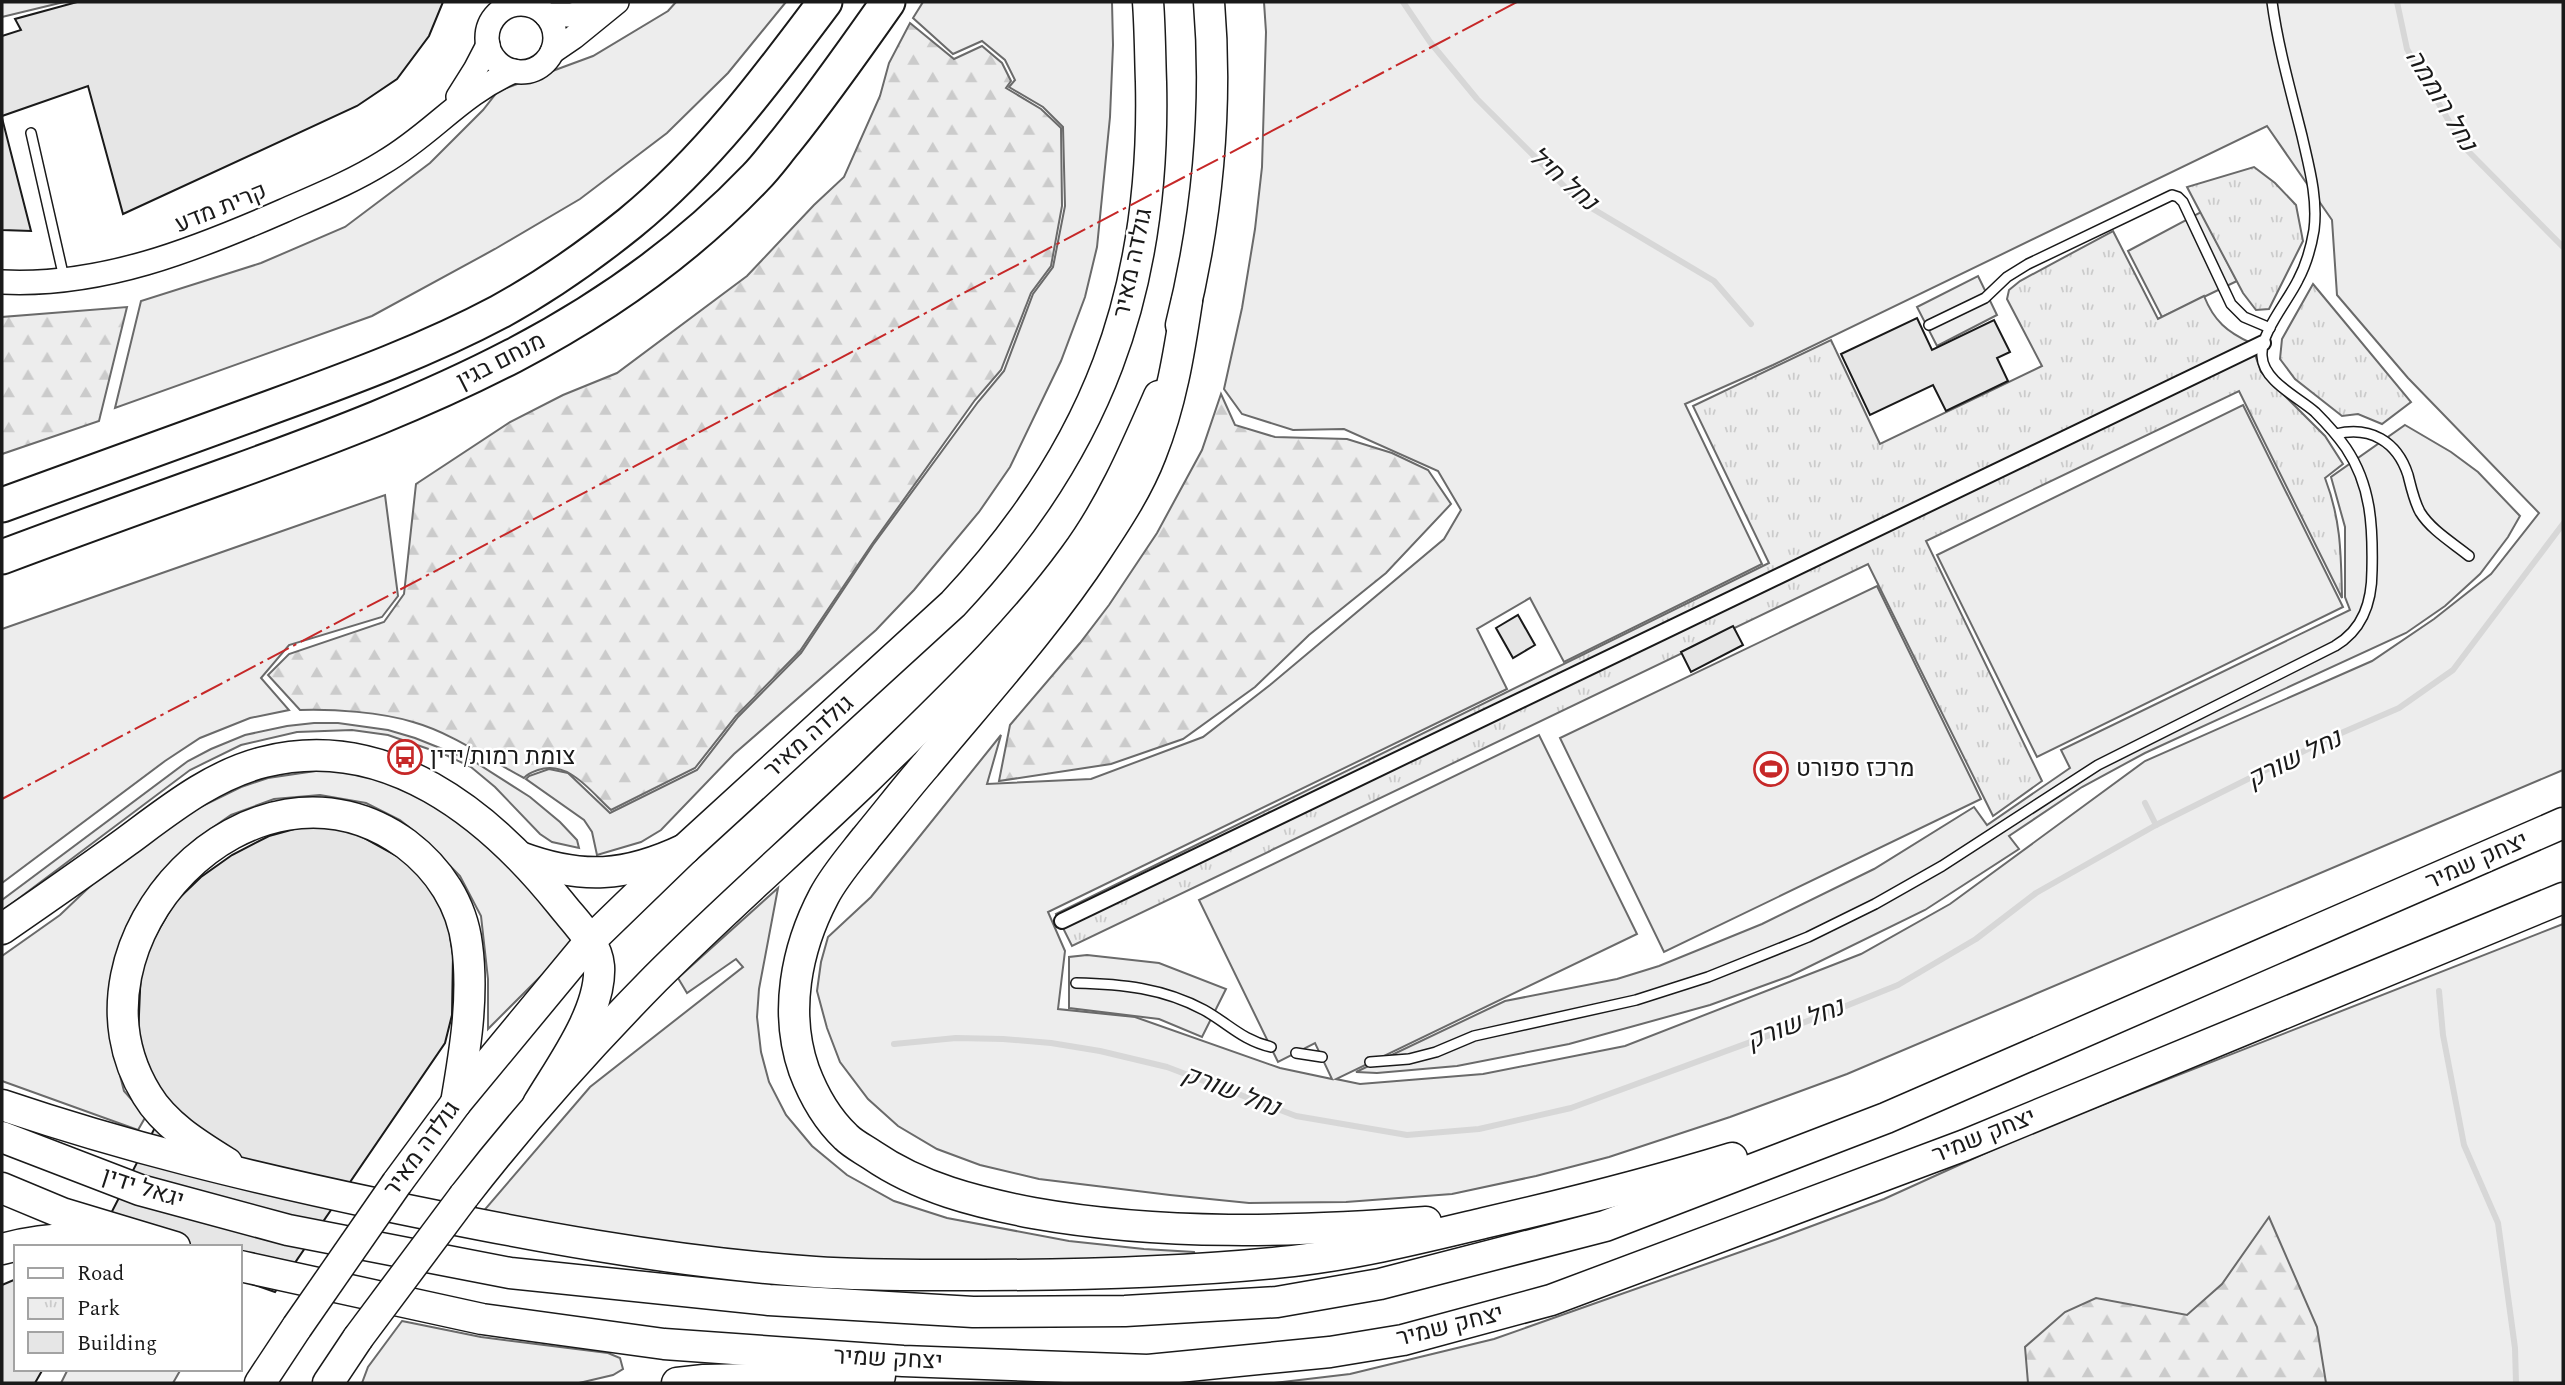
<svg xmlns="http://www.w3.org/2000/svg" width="2565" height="1385" viewBox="0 0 2565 1385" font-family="Spectral,Heebo,serif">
<defs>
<pattern id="forest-firs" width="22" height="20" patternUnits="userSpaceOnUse" patternTransform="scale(1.75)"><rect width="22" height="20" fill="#ededed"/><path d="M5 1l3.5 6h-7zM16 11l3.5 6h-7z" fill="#cbcbcb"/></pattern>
<pattern id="park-tufts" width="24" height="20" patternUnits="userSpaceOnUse" patternTransform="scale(1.75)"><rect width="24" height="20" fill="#ededed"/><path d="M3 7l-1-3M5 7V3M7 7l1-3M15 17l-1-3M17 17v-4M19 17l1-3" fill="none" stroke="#cbcbcb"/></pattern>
</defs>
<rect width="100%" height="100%" fill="#fff"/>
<g fill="#ededed" stroke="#6a6a6a" stroke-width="2" fill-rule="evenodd">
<path d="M2,2H64L2,17Z"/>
<path d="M676,2H786L728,73L667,133L580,199L495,249L372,316L115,408L141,301L261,263L345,227L430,163L483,110L498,91L593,56L668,11Z"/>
<path d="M923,2H1112L1113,45L1110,117L1097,247L1085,297L1061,361L1010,467L979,512L914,590L876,630L734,754L661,830L641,842L597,855L592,832L584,820L526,779L529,776L549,769L568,773L610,813L697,770L738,717L801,653L873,545L978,402L1004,371L1033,294L1053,267L1065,206L1063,127L1043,107L1009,87L1015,80L1005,60L982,41L953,54L913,18Z"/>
<path d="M1264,2H2563V770L1847,1074L1730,1117L1609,1157L1536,1176L1452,1194L1346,1202L1249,1203L1170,1195L1039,1179L980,1165L937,1149L898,1126L868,1099L840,1062L827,1028L817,991L821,962L828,937L871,897L1001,735L987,784L1091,779L1203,737L1270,685L1444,539L1461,510L1438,471L1344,429L1293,430L1242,414L1224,389L1242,308L1255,229L1262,167L1266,32ZM2267,126L2332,220L2337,295L2408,378L2539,513L2491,574L2434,619L2372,661L2145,761L1950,904L1861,954L1625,1046L1483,1074L1360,1084L1336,1079L1637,934L1539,735L1199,900L1278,1062L1315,1043L1332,1079L1280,1068L1135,1017L1058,1009L1065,951L1048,912L1507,689L1477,629L1530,598L1564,662L1762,564L1685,404L1773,365Z"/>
<path d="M2201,212L2237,281L2158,319L2162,317L2128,251Z"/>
<path d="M1978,276L1997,315L1937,346L1917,307Z"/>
<path d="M2243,405L2343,607L2037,757L1937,555Z"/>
<path d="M2405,425L2451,452L2478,472L2520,516L2508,537L2480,574L2445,606L2406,633L2145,753L2082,787L2009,836L2019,849L1925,910L1790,976L1710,1005L1569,1044L1457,1066L1377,1073L1356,1072L1505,1001L1617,979L1659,966L1762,924L1874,869L1974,807L1987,825L2070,768L2061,750L2350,610L2345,597V527L2331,477Z"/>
<path d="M385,495L398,596L382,617L289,645L261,678L289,710L250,718L200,738L165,761L2,883V629Z"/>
<path d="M1877,586L1981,799L1664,952L1560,738Z"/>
<path d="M314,723H338L388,730L415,738L475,762L530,797L560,822L577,840L579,848L552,842L540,834L495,787L471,767L446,755L388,735L352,730L297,732L241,745L190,770L2,911V900L188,761L211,749L245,735L287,726Z"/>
<path d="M329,769L363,773L438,804L512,865L575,942L488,1029V979L481,916L460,876L424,839L400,820L366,803L320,795L274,799L231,815L195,840L157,877L131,917L114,975L109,1013L115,1056L124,1091L146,1116L138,1130L2,1081V956L60,915L102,875L188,813L241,787L268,778Z"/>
<path d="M778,888L759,989L757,1017L761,1052L769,1082L786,1115L812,1146L847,1175L894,1201L947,1218L1069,1241L1144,1249L1194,1252L1196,1259L1061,1269L823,1260L716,1252L481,1214L590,1087L743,967L736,959L687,993L678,978Z"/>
<path d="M2563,924V1383H1274L1350,1374L1494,1339L1777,1239L1884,1199L2023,1136Z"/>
<path d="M1087,955L1159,963L1226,989L1202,1037L1159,1019L1069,1008V957Z"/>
<path d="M402,1321L481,1337L608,1353L620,1358L623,1369L613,1375L579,1383H362L368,1367Z"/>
<path d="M68,1369H181L173,1383H61Z"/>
</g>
<g fill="url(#forest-firs)" stroke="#6a6a6a" stroke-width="2">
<path d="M910,23L954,59L982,46L1002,63L1011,81L1006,88L1041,109L1061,128L1062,206L1051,266L1031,293L1001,370L975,400L872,544L800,651L736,716L695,768L611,810C590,791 569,760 538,770C532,772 528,773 524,778C488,759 452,733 413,722C380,712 334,709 300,710L268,675L289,654L384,622L404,594L416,484L510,422L563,395L617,373L747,276L814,205L844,177L880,96L889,63Z"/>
<path d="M127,307L99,421L2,454V317Z"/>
<path d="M1221,394L1235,425L1275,437L1347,439L1392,453L1428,470L1451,504L1386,573L1309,635L1255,687L1183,739L1111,764L999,781L1010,725L1080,643L1109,605L1157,533L1202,450Z"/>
<path d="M2269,1217L2317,1327L2326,1383H2028L2025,1347L2065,1312L2096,1298L2187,1315L2222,1284Z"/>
</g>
<g fill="url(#park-tufts)" stroke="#6a6a6a" stroke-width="2">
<path d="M2254,167L2275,183L2296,205L2303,241L2269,309L2256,310L2243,293L2187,187Z"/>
<path d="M2113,231L2158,319L2204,296C2214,321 2227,332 2251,343L2261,372L2325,436L2343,464L2325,478C2341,520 2341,553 2342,598L2239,391L1926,541L2042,781L1993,816L1868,564L1072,946L1056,914L1769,563L1693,406L1831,340L1880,444L2042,366L2007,299L2009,290L2020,281Z"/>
<path d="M2313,284L2411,402L2382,424L2358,414L2342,416L2295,379L2280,359L2282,339Z"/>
</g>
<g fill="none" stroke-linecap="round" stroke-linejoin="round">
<g stroke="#d7d7d7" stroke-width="6">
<path d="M1403,2L1430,42L1477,99L1578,200L1714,281L1751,324"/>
<path d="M2397,2L2407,49L2464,147L2563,247"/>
<path d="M2145,803L2156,825"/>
<path d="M2439,991L2443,1035L2464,1145L2498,1223L2515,1348L2516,1383"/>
<path d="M894,1044L956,1038L1003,1039L1051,1043L1100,1051L1167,1067L1296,1116L1407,1135L1479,1129L1571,1108L1816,1018L1898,985L1976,939L2036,893L2156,825L2332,737L2399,708L2453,670L2563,524"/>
</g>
</g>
<g fill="#e6e6e6" stroke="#1a1a1a" stroke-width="2">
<path d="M77,2H443L429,36L397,79L357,106L123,214L88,86L2,116V36L21,30L15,19Z"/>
<path d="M2,118L31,231L2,230Z"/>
<path d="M1917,318L1932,350L1994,320L2010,352L1997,358L2008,381L1946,411L1933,385L1870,415L1841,354Z"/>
<path d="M1518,615L1535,645L1513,658L1496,628Z"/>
<path d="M1733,626L1743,645L1691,672L1681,652Z"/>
<path d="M339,824L417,867L434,893L448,922L453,955L452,1015L445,1043L275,1292L240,1280V1247H147L102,1231L165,1108L138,1038L141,967L151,943L175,902L201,877L232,855L269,836L309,825Z"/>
<path d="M16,1279V1369H43L35,1383H2V1285Z"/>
</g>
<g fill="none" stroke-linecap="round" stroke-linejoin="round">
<g stroke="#1a1a1a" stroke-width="12">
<g id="service">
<path d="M31,133L64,278"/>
<path d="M1929,325L1985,298L2007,277L2028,264L2172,195L2178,197L2183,202L2231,304L2244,317L2270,328"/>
<path d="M2336,434C2370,426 2397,441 2408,475C2411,487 2414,501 2420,512C2431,530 2453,543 2469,556"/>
<path d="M1076,983C1122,984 1163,988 1204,1010C1229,1024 1242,1040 1271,1047"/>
<path d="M1296,1053L1322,1057"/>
<path d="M1370,1062L1409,1059L1436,1052L1474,1036L1636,1000L1708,977L1808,937L1875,904L1942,866L2098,765L2335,646C2364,629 2372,601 2372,570C2373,526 2371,485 2346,448C2337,435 2326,423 2315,412C2298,397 2263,381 2262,356C2260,333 2288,301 2298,280C2306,265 2311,248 2314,230C2318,198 2309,167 2302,136C2291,92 2278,47 2272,2"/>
</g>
</g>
<g stroke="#1a1a1a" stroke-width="18">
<path id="pedestrian" d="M1062,921L2263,343"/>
</g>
<g stroke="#1a1a1a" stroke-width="26">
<g id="tertiary">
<circle cx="521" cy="38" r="34"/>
<path d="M546,15H571L608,7"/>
<path d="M552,52L574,37L617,2"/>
<path d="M458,97L475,70L488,45"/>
<path d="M2,282C101,287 194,250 283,211C317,196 352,182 384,162C432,134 461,94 514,71"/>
</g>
</g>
<g stroke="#1a1a1a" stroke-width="33">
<g id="primary">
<path d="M1181,325C1207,221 1218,109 1209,2"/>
<path d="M397,1183L456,1103L590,941L685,849L953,604C1097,450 1156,292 1151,82C1150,55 1150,28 1148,2"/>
<path d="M464,1196C523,1120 587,1048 655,979C723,911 796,847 866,780C938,709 1014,639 1074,557C1110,509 1135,451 1159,396"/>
<path d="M260,1383L297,1327"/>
<path d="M328,1383L358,1338"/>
</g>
</g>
<g stroke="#1a1a1a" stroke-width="33">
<g id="trunk">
<path d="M1187,301C1179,354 1171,404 1151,454C1138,488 1117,520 1097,550C1047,626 984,695 926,765C905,789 886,814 866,838C852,856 835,875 824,896C796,949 784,1013 804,1070C813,1094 827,1119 846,1137C853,1144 863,1149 872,1155C920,1188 976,1202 1033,1213C1162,1236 1295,1232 1426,1222"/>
<path d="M520,857C582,880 626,877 685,849"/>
<path d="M2,929C44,900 86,871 127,841C169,810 212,775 264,762C386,731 489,814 561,904C575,922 597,942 599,966C602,1011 560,1067 538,1104"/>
<path d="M2,1105C126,1147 250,1177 378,1204C522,1234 668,1262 815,1272C871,1276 928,1275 983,1275C1087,1275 1190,1272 1293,1261C1357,1254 1421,1238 1484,1223C1567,1204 1650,1183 1732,1158"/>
<path d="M2,1137L140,1190L288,1230L510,1273L769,1300L973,1312L1125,1311L1277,1302L1380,1284L1605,1226L1886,1118L2563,823"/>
<path d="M227,1163C198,1145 165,1125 147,1095C53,943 252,732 406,844C439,869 462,904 467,945C474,997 465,1051 456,1103"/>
<path d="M2,1188L62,1213L175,1247"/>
<path d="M2,1249C39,1239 74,1236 112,1242"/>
<path d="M240,1266L482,1319L664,1344L903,1361L1148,1370L1330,1352L1403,1340L1551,1300L1965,1145L2563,898"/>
<path d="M677,1383L704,1380L880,1376"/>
</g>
</g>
<g stroke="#1a1a1a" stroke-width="37">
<g id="motorway">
<path d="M2,505C85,475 167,445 250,415C334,384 420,354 499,312C545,287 589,256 630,223C707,160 766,81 825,2"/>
<path d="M2,557C79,528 157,500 235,472C428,402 610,330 755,178C766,167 776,153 786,141C822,96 855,49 888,2"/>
</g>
</g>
<use href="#service" stroke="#fff" stroke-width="9"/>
<use href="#pedestrian" stroke="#fff" stroke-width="14"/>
<use href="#tertiary" stroke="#fff" stroke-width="23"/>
<use href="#primary" stroke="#fff" stroke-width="30"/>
<use href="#trunk" stroke="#fff" stroke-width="30"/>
<use href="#motorway" stroke="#fff" stroke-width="33"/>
<g stroke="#1a1a1a" stroke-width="33" stroke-linecap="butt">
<g id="primary-bridge">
<path d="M297,1327L397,1183"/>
<path d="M358,1338L464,1196"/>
</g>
</g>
<use href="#primary-bridge" stroke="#fff" stroke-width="30"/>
<path stroke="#c62828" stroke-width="2" stroke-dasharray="24 5 3.5 5" stroke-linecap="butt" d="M2,799L1517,2"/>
</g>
<defs>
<g id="bus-ring" transform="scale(1.75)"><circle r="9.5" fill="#fff" stroke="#c62828" stroke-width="1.5"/><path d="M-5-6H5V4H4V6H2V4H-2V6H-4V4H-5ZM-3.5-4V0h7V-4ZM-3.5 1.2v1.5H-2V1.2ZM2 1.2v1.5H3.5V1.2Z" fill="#c62828"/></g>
<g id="stadium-ring" transform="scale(1.75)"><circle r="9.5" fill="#fff" stroke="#c62828" stroke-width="1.5"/><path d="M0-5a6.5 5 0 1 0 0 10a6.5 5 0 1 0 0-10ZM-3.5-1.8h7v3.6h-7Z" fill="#c62828"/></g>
</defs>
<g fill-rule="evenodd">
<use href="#bus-ring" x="405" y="757"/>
<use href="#stadium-ring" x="1771" y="769"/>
</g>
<g text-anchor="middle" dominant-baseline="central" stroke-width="5" stroke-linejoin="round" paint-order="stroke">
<g font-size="24" fill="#1a1a1a" stroke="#fff">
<text transform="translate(221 208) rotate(-22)">קרית מדע</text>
<text transform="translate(1133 263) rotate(-78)">גולדה מאיר</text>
<text transform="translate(501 361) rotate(-27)">מנחם בגין</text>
<text transform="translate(809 737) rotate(-42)">גולדה מאיר</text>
<text transform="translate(2477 861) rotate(-24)">יצחק שמיר</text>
<text transform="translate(1984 1136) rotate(-22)">יצחק שמיר</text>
<text transform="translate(422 1149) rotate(-54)">גולדה מאיר</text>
<text transform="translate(143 1188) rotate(18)">יגאל ידין</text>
<text transform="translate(1450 1326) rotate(-14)">יצחק שמיר</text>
<text transform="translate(888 1359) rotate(3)">יצחק שמיר</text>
</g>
<g font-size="24" fill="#1a1a1a" stroke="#fff" text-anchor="start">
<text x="430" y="757">צומת רמות/ידין</text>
<text x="1796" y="769">מרכז ספורט</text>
</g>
<g font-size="26" font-style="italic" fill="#1a1a1a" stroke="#fff">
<text transform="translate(2441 100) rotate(59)">נחל רוממה</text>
<text transform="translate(1563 179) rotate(41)">נחל חיל</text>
<text transform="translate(2294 759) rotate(-26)">נחל שורק</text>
<text transform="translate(1795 1024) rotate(-21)">נחל שורק</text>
<text transform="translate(1231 1091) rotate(21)">נחל שורק</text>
</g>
</g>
<rect width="2565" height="1385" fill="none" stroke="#1a1a1a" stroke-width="7"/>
<rect x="14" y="1245" width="228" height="126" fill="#ffffff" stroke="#a3a3a3" stroke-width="2"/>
<rect x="28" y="1268" width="35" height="10" fill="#ffffff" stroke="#a3a3a3" stroke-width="2"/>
<text x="77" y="1280" font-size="21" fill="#1a1a1a">Road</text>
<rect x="28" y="1298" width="35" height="21" fill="url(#park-tufts)" stroke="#a3a3a3" stroke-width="2"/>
<text x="77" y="1315" font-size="21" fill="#1a1a1a">Park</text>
<rect x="28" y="1332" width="35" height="21" fill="#e6e6e6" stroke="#a3a3a3" stroke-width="2"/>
<text x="77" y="1350" font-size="21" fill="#1a1a1a">Building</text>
</svg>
